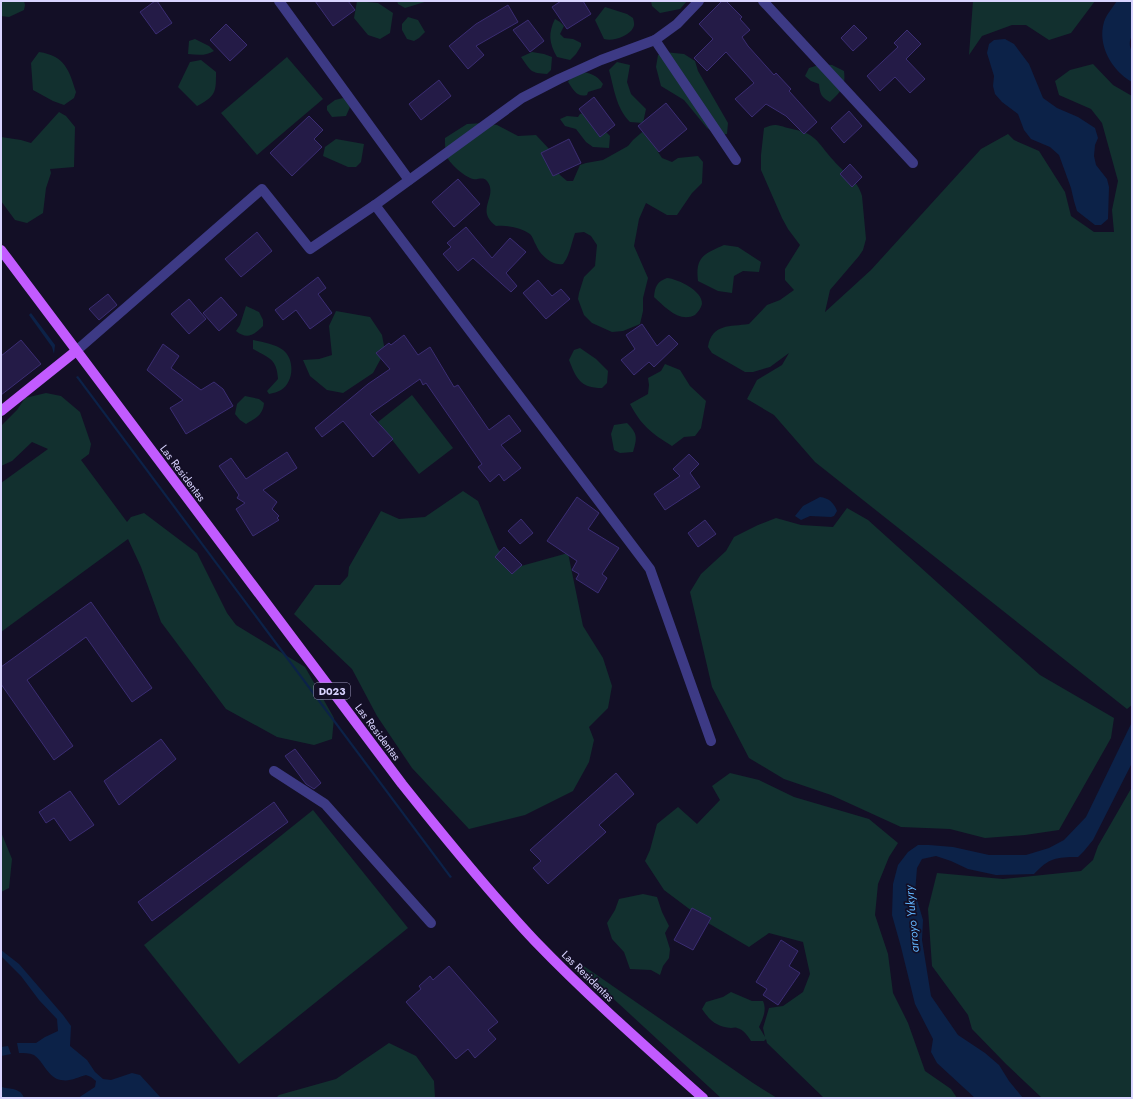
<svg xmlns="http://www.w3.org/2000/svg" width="1133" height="1099" viewBox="0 0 1133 1099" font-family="Jost,sans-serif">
<rect width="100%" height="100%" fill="#130f26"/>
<g fill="#12302f">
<path d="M1,1H24L25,5L24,10L9,17L1,16Z"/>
<path d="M357,1L378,3L393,13L390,33L380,39L368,35L354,18Z"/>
<path d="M397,1H428L405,8L398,4Z"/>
<path d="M651,1H687L680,9L660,13L652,6Z"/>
<path d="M973,1H1095L1071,33L1049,40L1026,25H1012L982,36L969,55Z"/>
<path d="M605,7L627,14L633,18C634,22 635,25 633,28C629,36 613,42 604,39L595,20Z"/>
<path d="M408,17L418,20L425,32L419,38L414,41L407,39L402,30V24Z"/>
<path d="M555,19L560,22L564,26L560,34L564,38L573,39L581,43V46L576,54L570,60L557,57C549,43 548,33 555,19Z"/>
<path d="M195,39L209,46L214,51C206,56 198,55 188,54L189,41Z"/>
<path d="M39,52C65,56 69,70 76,92L74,98L64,105L53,101L33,90L31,63Z"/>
<path d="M532,52L544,54L552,57L551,70L547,74C530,73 531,71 521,57Z"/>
<path d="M664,52L684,54L695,61L698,71L728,123L727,134L719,135L707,128L684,100L661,86L656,67L658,55Z"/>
<path d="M287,57L323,99L257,155L221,113Z"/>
<path d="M201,60L216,72C216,92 216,96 197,106L178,87L190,62Z"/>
<path d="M617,62L630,65L627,82L631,94L646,109L643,123L630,122C616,108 614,88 609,70Z"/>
<path d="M822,64L832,65L844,71C846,88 841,91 830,102C821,97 820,94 819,84L811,81L805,76L809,68Z"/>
<path d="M1093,64L1113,85L1132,96V705L1127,709L815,462L774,415L747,399L757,380L782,365L789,353L770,367L753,372H745L712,353L708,347C712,323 730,327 749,324L767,305L780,300L794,290L785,280V269L800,245L788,229L782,218L761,170V155L764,128C775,123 777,125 788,128C818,134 815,140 834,161C844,173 858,180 862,196L866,239L863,250L859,256L830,290L825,312L871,270L981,149L1008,134L1014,140L1039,151L1065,192L1071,216L1094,232H1114L1112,210L1118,181L1102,123L1091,109L1059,95L1055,81L1070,70Z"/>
<path d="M579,72C589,72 597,75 603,84L601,88L588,92L587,95C577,98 573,89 568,82L572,75Z"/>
<path d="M343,98L346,100L350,107L346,116L332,117L327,110V106L335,100Z"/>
<path d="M59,112L66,116L75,127L74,167L50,169L51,173L46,188L43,213L27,223L15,220L1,201V137L21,140L31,143Z"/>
<path d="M586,112L610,136L609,148L593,147L586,142L576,129L565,126L560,119L567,116L578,117L580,114Z"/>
<path d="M484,123L497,125L518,136L536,135L551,151V164L560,175L567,181H573L580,165L586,163L603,160L628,146L633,140L648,127L658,152L662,158L672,162L678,158L698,156L703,162L702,183L692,193L677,215H667L646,203L639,219L634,246L648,278L643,298V311L640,324L623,331L612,332L592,323L584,315L578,299L579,293L584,277L595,266L597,245L591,236L584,232L575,233C571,244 570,255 563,264C552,266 540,255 536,245C534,242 533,237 530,234C520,227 507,225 496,226C474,210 499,196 487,181C483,176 478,180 473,179C465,177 450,164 447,157C445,152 445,144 445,138L467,124Z"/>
<path d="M336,139L364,144L361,162L356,167H348L323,156L325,147Z"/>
<path d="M724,245L738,247L761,262L759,272L743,271L734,276L732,293L718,291L698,281C695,257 704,254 724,245Z"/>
<path d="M667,278C678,279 703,291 702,304C701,308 698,312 695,315C679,323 665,307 654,297C655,286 657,282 667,278Z"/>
<path d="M246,306L259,312L263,320V326C254,335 247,340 236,331L240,325Z"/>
<path d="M336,311L370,317L382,335L385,351L373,373L343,393L327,390L310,376L303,360L319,359L332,355L329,326Z"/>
<path d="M253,340C263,342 275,344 283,350C295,359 294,382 281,390C278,392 273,393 269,394L267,391L278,379C277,359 269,358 253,349Z"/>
<path d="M580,348L596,359L608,371L607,383L602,388C580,388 576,378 569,360L574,350Z"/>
<path d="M665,364L680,370L690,386L706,401L701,428L695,436L684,437L672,446C651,433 641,425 630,404L648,394L649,385L648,378L661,371Z"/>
<path d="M46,393L61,396L80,412L91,444L89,454L81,460L127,522L131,517L144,513L197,553L227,613L236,625L305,667L334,718L332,739L314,745L277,737L226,709L161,622L141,567L128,539L1,632V483L48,449L32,442L12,461L1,466V426L17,410L25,398Z"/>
<path d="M412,395L453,448L419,474L378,422Z"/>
<path d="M245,396L259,399L264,403C263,415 256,418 246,424L240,420L235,414L237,404Z"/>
<path d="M627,423C638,434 637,438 633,452L620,453L614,450L611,434L614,425Z"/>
<path d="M463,491L478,501L498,549L514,568L568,553L583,626L603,658L612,686L608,708L589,727L594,740L589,762L573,791L525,815L469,829L412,768L377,716L352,669L294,614L315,585H340L348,576L349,567L381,511L399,519L425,517Z"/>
<path d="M847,508L868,520L1040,675L1114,718L1111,738L1059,830L1025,835L985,838L950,829L901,827L831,795L784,779L749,758L712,687L690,592L701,574L726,551L734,537L758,525L776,518L801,525L833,527Z"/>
<path d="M730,773L759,780L794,797L869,819L898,843L889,857L878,884L875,915L888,954L893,993L908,1023L925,1071L951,1089L957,1098H824L767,1043L766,1039L764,1041H751C748,1036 743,1029 737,1028C735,1027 733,1028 731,1028C717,1027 709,1020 702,1009L706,1002L723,997L731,992L752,1001H763C767,1010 763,1018 759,1027L765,1037L763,1028L769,1008L783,1006L803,992L810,974L803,942L769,933L749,947L708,923L664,890L645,861L650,850L657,824L678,807L697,824L720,800L712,786Z"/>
<path d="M1132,787V1098H1042L1006,1064L972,1029L968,1015L932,966L928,909L937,873L1003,879L1081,871L1093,860L1098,846Z"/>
<path d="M313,810L408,928L239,1064L144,945Z"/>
<path d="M1,832L12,859L9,888L1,892Z"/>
<path d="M643,894L657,897L662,912L669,926L665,933L670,949L669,958L663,966L660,975L651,970L630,969L624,952L612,939L607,923L615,910L619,899Z"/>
<path d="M578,962L753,1083L777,1098H721L593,980Z"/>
<path d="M389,1043L416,1056L434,1081L435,1098H276L279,1095L336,1079Z"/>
</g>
<g fill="#0c2248">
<path d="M1117,1H1132V36C1129,40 1129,47 1132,51V82C1112,71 1097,45 1104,22C1106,15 1113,7 1117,1Z"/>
<path d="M1005,39L1014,44L1029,64L1043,98L1057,108L1078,117L1095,128L1098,138L1095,145L1094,156L1096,165L1107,179L1109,187L1108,219L1101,225H1095L1077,211L1074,201L1071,188L1059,155L1050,147L1031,139L1024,130L1018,114L1002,102L995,94L993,86L994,76L987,53L989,44L994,40Z"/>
<path d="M31,313L55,345L54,354L52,347L29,315Z"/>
<path d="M78,376L452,877L450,878L76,377Z"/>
<path d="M820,497C829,498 834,503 837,511L834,516L831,517L810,516L801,520L795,516L803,506Z"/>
<path d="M1132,722V763L1093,840L1084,851L1078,857C1056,857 1049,858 1034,874L996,875L968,869L951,861L936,856L922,859L917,868L915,893L923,920L922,940L931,996L958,1035L985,1053L999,1065L1009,1081L1023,1098H975L937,1063L931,1052L933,1039L915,1004L901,947L892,915L893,884L898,865L908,852L918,845H929L953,847L989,855H1026L1049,848L1064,840L1086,817Z"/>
<path d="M1,950L19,964L63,1015L71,1026L70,1046L87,1060L95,1072L103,1079L111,1080L132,1073L140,1075L161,1098H78L95,1087L96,1081L91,1077L86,1075C78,1077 70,1082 61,1080C48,1078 44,1062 34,1055C29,1053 24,1053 19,1053L17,1043H36L45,1037L58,1031L57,1019L39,1000L21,976L1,956Z"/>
<path d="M8,1046L11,1054L1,1056V1047Z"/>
<path d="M1,1087C10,1089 21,1088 24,1098H1Z"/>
</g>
<g fill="#241b47" stroke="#3b2d73">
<path d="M155,1H157L172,23L156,34L140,12Z"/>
<path d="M315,1H348L355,10L333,26Z"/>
<path d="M561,1H583L591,14L567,29L552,7Z"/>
<path d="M722,1H726L742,17L740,19L750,30L742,37L748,46L774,75L776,73L791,89L789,91L817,122L804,134L786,116L766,104L752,117L735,99L754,83L726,52L707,71L694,58L713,39L699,24Z"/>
<path d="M508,5L518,22L476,46L484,55L468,69L449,46L476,24Z"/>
<path d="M528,20L544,41L530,52L513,30Z"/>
<path d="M226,24L247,45L230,61L210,40Z"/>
<path d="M854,25L867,38L853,51L841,38Z"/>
<path d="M907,30L921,44L906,59L925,79L910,93L895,77L880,91L867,76L898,47L894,43Z"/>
<path d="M439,80L451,96L421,120L409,104Z"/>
<path d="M594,97L615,125L600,137L579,109Z"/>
<path d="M666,103L687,129L659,152L638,126Z"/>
<path d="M849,111L862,126L844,143L831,128Z"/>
<path d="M309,116L323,130L314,139L322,147L292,176L270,153Z"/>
<path d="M569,139L581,163L553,176L541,153Z"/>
<path d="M850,164L862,177L852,187L840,174Z"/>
<path d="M458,179L480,204L454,227L432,202Z"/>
<path d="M466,227L492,258L510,238L526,252L506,273L517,286L511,292L473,258L458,271L443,254L451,247L447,243Z"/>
<path d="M257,232L272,251L241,277L225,259Z"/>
<path d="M318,277L326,288L318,294L332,313L310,329L296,310L283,320L275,310Z"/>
<path d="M538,280L552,296L561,289L570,299L546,319L523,293Z"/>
<path d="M108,294L117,305L99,320L89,309Z"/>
<path d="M221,297L237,315L219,331L203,313Z"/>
<path d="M189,299L206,319L189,334L171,314Z"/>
<path d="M642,324L657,346L669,335L678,344L654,367L649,362L634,375L621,360L635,349L626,335Z"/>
<path d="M404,335L418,355L430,347L454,387L458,385L489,430L509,415L521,431L501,445L521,468L504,481L499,474L490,482L478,467L482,464L426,383L423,385L420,379L370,414L393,439L373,457L343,421L322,437L315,428L368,384L390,369L376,353L389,343L391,345Z"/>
<path d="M21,340L41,364L1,395V356Z"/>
<path d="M163,344L179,356L171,368L201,390L214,382L223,389L233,406L186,434L170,408L183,400L147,370Z"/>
<path d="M287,452L297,468L263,490L277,502L272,509L279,516L277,518L279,520L253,536L236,509L245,503L237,498L239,495L219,466L231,458L246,479Z"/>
<path d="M689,454L699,464L690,473L700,487L665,510L654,494L680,476L673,469Z"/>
<path d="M577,497L599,513L588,529L619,548L602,574L607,578L598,593L576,579L579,574L572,570L577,561L547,541Z"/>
<path d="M521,519L533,533L520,544L508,531Z"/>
<path d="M705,520L716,534L698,547L688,533Z"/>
<path d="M504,547L522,565L512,574L495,557Z"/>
<path d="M91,602L152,688L132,702L86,637L27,680L73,746L54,760L1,684V667Z"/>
<path d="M161,739L176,759L119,805L104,781Z"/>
<path d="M295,749L321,783L314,789L306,784L285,756Z"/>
<path d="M616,773L634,794L599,825L606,832L548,884L533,868L541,861L530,850Z"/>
<path d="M70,791L94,825L70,841L54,818L46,823L39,812Z"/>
<path d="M274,802L288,822L152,921L138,902Z"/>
<path d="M692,908L711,918L693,950L674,940Z"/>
<path d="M781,940L798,951L789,966L800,973L778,1005L763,995L767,989L756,982Z"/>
<path d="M449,966L498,1022L488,1030L496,1039L475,1058L468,1049L456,1059L406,1002L421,989L419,986L430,976L433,980Z"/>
</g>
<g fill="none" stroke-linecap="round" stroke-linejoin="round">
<g stroke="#3d3a85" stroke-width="10">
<path d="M279,1L409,180"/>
<path d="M763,1L913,163"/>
<path d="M655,40L736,160"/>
<path d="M375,205L650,569L711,741"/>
<path d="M76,351L262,189L310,249L375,205L522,98L559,79L601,60L655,40L677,24L699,1"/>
<path d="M274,771L325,804L431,923"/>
</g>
<g stroke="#c25bff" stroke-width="10">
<path d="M1,250L402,784C445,838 488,891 535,941C588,996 646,1047 703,1098"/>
<path d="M1,411L76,351"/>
</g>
</g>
<g text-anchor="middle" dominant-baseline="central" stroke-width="3.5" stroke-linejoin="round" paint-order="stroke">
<rect fill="#130f26" stroke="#9e99be" stroke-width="1" x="314" y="683" width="36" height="16" rx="3"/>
<g font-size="10" font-weight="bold" fill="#d9d4ff">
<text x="332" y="691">D023</text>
</g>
<g font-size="11" fill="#d9d4ff" stroke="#130f26">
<text transform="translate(183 473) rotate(53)">Las Residentas</text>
<text transform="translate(378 732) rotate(53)">Las Residentas</text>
<text transform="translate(588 976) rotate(44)">Las Residentas</text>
</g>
<g font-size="12" font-style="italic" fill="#62b6ff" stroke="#130f26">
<text transform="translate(912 919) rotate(-95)">arroyo Yukyry</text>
</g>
</g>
<rect width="1133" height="1099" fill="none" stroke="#d9d4ff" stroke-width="4"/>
</svg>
